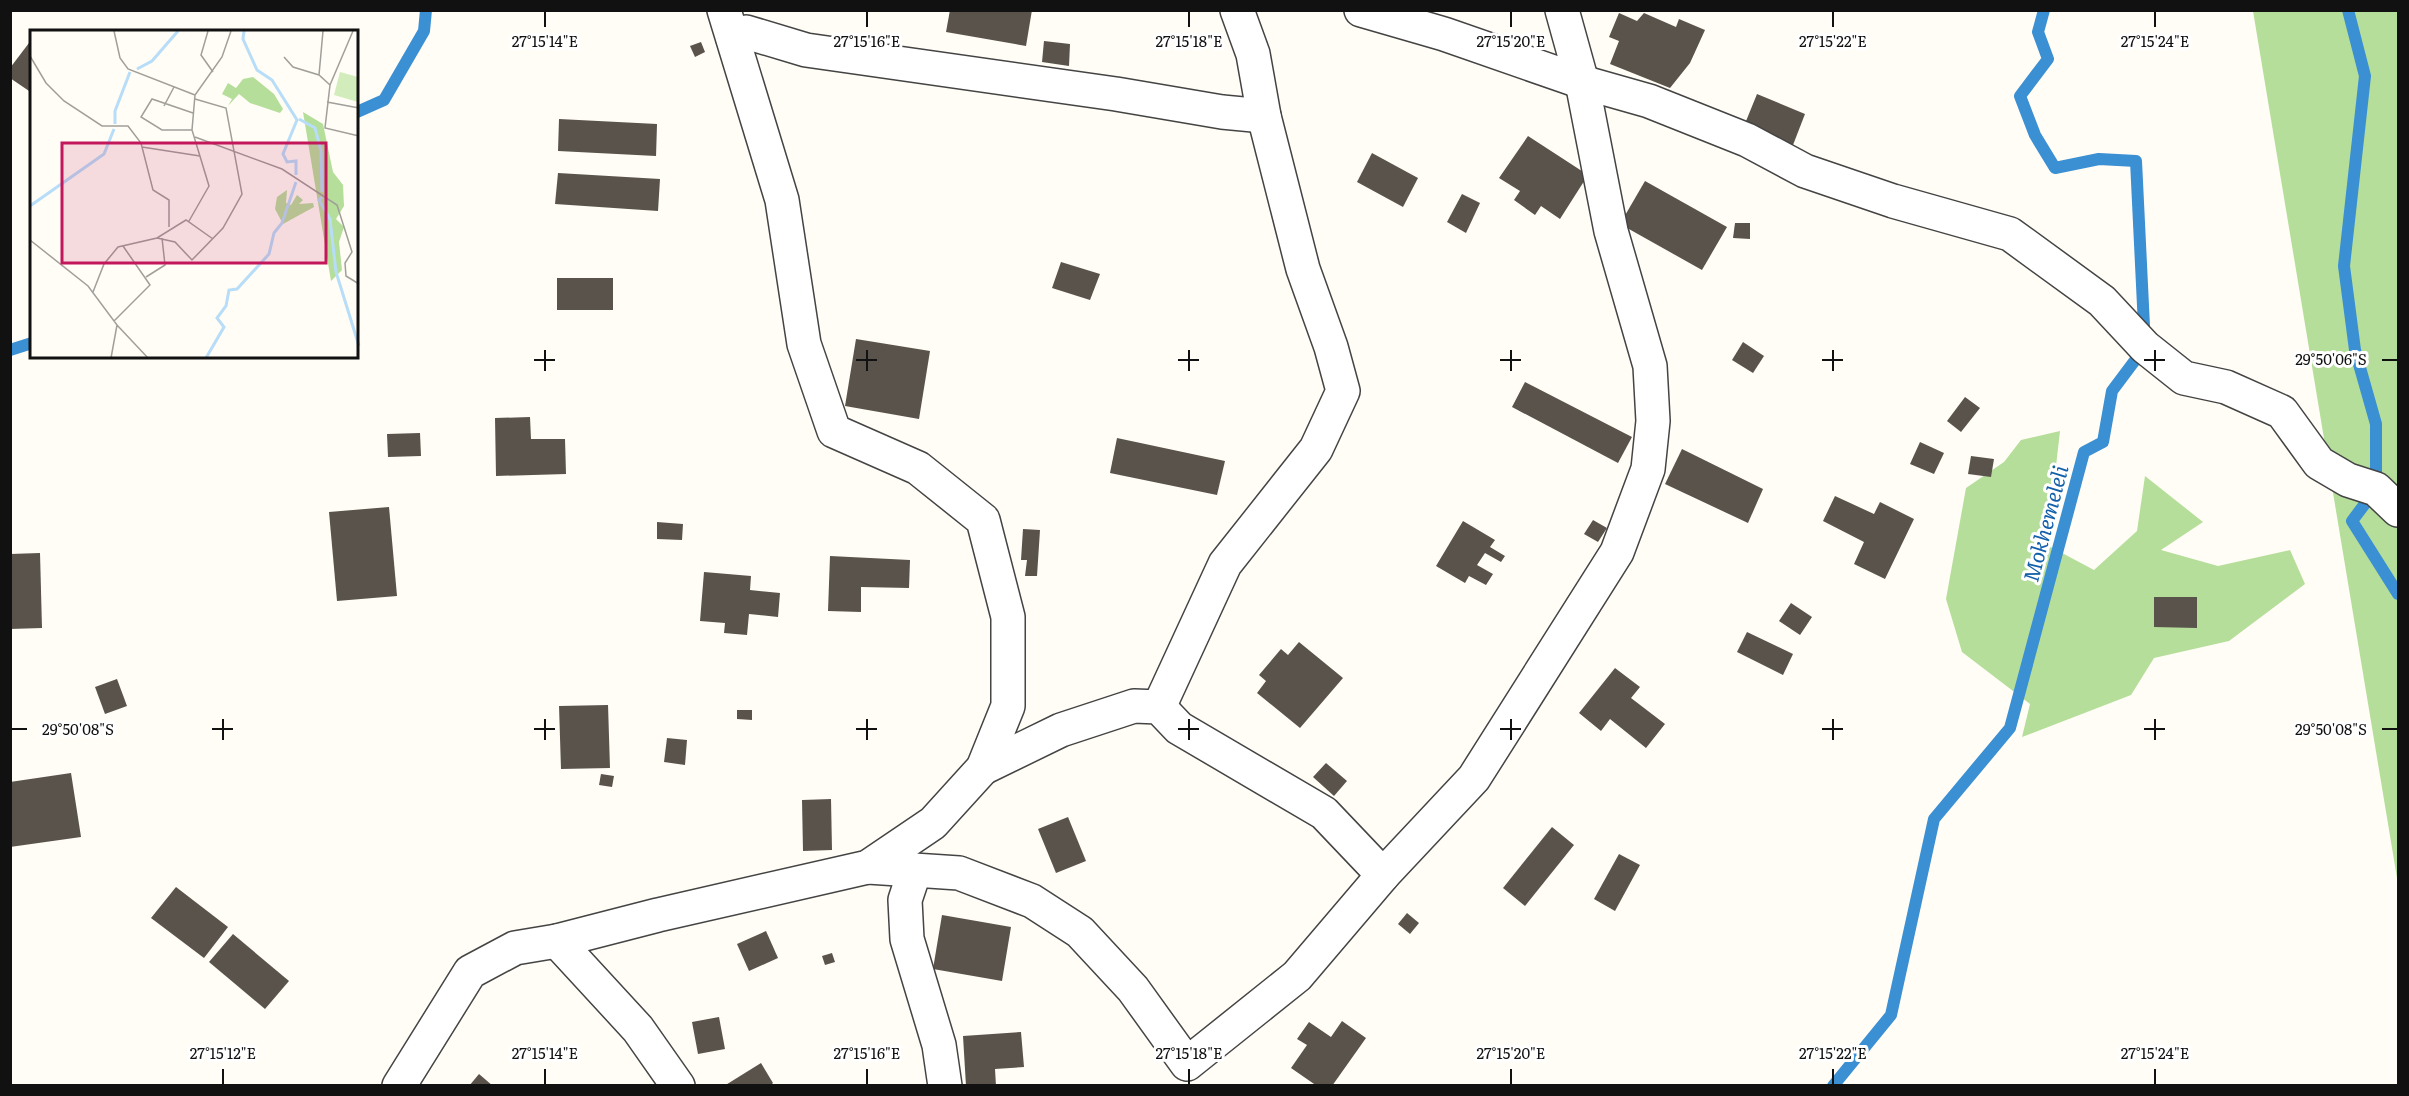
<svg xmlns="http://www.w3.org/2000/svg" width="2409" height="1096" viewBox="0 0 2409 1096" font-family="Literata,serif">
<rect width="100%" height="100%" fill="#fffdf5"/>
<g fill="#b5de9a">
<path d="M2253,11H2398V884Z"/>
<path d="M2060,431L2047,545L2094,570L2137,531L2145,476L2203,522L2161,550L2218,566L2290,550L2305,584L2229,641L2154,658L2131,695L2022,737L2030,704L1962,652L1946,599L1966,488L2004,462L2021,440Z"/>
</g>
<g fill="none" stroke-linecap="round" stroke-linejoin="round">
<g stroke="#3b8fd3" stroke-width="12">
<path d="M2348,10L2365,76L2344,266L2355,350L2376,424V489L2352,521L2398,594"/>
<path d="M357,112L384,100L424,31L426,10"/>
<path d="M10,350L32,343"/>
<path d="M1833,1086L1891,1015L1934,819L2010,728L2084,452L2103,442L2112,391L2145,347L2136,161L2099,159L2055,168L2035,135L2020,96L2048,59L2038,32L2044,10"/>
</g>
</g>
<g fill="#5a534c">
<path d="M950,10H1032L1026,46L946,32Z"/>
<path d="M1619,13L1637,21L1644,13L1676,27L1679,19L1705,30L1690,63L1670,88L1610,64L1619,41L1609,37Z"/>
<path d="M32,39V93L10,78V68Z"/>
<path d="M1044,41L1070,44L1069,66L1042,62Z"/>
<path d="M701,42L705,52L695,57L690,46Z"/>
<path d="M1757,94L1805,114L1793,145L1744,126Z"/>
<path d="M559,119L657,124L656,156L558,151Z"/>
<path d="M1528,136L1588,175L1560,219L1541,206L1535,215L1514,200L1520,191L1499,178Z"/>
<path d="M1372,153L1418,178L1403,207L1357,182Z"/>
<path d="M558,173L660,179L658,211L555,204Z"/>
<path d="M1645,181L1727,227L1702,270L1620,224Z"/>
<path d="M1462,194L1480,203L1466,233L1447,222Z"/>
<path d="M1735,223H1750V239L1733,238Z"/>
<path d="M1061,262L1100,274L1090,300L1052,288Z"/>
<rect x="557" y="278" width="56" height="32"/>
<path d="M856,339L930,351L919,419L845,406Z"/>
<path d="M1743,342L1764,356L1753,373L1732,360Z"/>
<path d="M1525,382L1632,437L1618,463L1512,407Z"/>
<path d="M1965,397L1980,408L1961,432L1947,421Z"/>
<path d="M530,417L531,439H565L566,474L496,476L495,418Z"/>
<path d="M420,433L421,456L388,457L387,434Z"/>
<path d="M1117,438L1225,461L1217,495L1110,473Z"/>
<path d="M1920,442L1944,453L1934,474L1910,464Z"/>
<path d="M1682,449L1763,489L1748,523L1665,484Z"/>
<path d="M1971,456L1994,459L1991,477L1968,474Z"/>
<path d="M1835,496L1874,514L1880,502L1914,519L1885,579L1854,564L1864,542L1823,521Z"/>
<path d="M389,507L397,596L337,601L329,512Z"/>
<path d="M1593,520L1607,528L1598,542L1584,534Z"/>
<path d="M1463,521L1495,540L1490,547L1505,556L1501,562L1485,553L1477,565L1493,574L1486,585L1469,576L1465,583L1436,566Z"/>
<path d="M657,522L683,524L682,540L657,539Z"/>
<path d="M1023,529L1040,530L1037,576H1025L1027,560H1021Z"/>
<path d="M40,553L42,628L10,629V554Z"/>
<path d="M830,556L910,560L909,588L861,587V612L828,611Z"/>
<path d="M704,572L751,576L750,590L780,593L778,617L749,614L747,635L724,633L725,623L700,621Z"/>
<path d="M2154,597H2197V628L2154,627Z"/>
<path d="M1791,603L1812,617L1800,635L1779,621Z"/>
<path d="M1747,632L1793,654L1783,675L1737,652Z"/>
<path d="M1299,642L1343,678L1300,728L1257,693L1266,681L1259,675L1281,649L1288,655Z"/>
<path d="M1615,668L1640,687L1631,698L1665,724L1646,748L1610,719L1601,731L1579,713Z"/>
<path d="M117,679L127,706L105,714L95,687Z"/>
<path d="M608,705L610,768L561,769L559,706Z"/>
<path d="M737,710H752V720L737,719Z"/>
<path d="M667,738L687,740L685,765L664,762Z"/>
<path d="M1326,763L1347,781L1334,796L1313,777Z"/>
<path d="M71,773L81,837L10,847V782Z"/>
<path d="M601,774L614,776L612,787L599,785Z"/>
<path d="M831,799L832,850L803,851L802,800Z"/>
<path d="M1068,817L1086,861L1056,873L1038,829Z"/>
<path d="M1552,827L1574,845L1525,906L1503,888Z"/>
<path d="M1619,854L1640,865L1615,911L1594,899Z"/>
<path d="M176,887L228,927L204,958L151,918Z"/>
<path d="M1407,913L1419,923L1410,934L1398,924Z"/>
<path d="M942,915L1011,927L1002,981L933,969Z"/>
<path d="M766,931L778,958L749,971L737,944Z"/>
<path d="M233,934L289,981L265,1009L209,962Z"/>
<path d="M832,953L835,962L825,965L822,956Z"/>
<path d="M719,1017L725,1049L698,1054L692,1022Z"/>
<path d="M1342,1021L1366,1038L1332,1086H1317L1291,1068L1307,1045L1297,1039L1309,1022L1331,1037Z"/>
<path d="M1021,1032L1024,1067L995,1069L996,1086H966L963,1036Z"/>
<path d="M761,1063L773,1083L770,1086H724Z"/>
<path d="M479,1074L493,1086H469Z"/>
</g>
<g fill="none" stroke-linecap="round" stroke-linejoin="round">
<g stroke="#444" stroke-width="36">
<g id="minor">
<path d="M1361,10L1444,34L1582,82L1649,101L1747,140L1805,171L1893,201L2010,234L2102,301L2145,347L2184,378L2226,387L2282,412L2319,463L2348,480L2376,489L2398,510"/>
<path d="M733,38L746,32L806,50L1116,94L1222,112L1264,116"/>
<path d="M1159,707L1225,564L1316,449L1343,391L1331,347L1303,269L1264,116L1253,54L1237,10"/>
<path d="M983,768L1061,730L1134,706L1159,707L1179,728L1324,813L1383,875"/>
<path d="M868,867L959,873L1032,901L1080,932L1133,989L1187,1064L1297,976L1383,875L1474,778L1617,552L1648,469L1653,421L1650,366L1611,231L1582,82L1562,10"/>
<path d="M915,870L905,900L907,939L939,1045L945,1086"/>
<path d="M557,941L638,1029L678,1086"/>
<path d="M399,1086L470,972L515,948L557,941L658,915L868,867L933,823L983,768L1008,706V617L983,520L918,468L834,431L804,344L782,200L724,10"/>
</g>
</g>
<use href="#minor" stroke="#fff" stroke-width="33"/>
</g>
<path fill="none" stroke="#111" stroke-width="2" d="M545,12V27M867,12V27M1189,12V27M1511,12V27M1833,12V27M2155,12V27M545,350V371M867,350V371M1189,350V371M1511,350V371M1833,350V371M2155,350V371M534,360H555M856,360H877M1178,360H1199M1500,360H1521M1822,360H1843M2144,360H2165M2382,360H2397M223,719V740M545,719V740M867,719V740M1189,719V740M1511,719V740M1833,719V740M2155,719V740M12,729H27M212,729H233M534,729H555M856,729H877M1178,729H1199M1500,729H1521M1822,729H1843M2144,729H2165M2382,729H2397M223,1069V1084M545,1069V1084M867,1069V1084M1189,1069V1084M1511,1069V1084M1833,1069V1084M2155,1069V1084"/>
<g text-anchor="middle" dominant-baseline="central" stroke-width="6" stroke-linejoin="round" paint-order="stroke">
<g font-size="21" font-style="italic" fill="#1360aa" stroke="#fff">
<text transform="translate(2044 523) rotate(-75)">Mokhemeleli</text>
</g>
</g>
<g transform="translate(30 30)">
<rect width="328" height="328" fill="#fffdf5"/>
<path d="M310,42L328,47V72L304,65Z" fill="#d2ecbb"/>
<path d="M223,47L244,64L253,79L250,83L220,73L209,64L198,76L202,69L192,64L198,53L206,58L213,49ZM273,82L293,94L303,142L313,155L314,176L306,189L314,197L309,212L312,240L301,251ZM257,160L256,173L261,175L267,165L273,170L269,174L283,173L284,177L253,194L245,179L247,167Z" fill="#b5de9a"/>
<path fill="none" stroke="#b7ddf9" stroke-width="3" d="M214,1L213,9L227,40L242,50L267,90L253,124L257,132L266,131V145M107,39L122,31L148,1M269,89L285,98L291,121L292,162M85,94V81L100,42M292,167L289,170L300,189L306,242L329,316M0,176L74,124L84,99M176,328L194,297L187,288L196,276L199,260L207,259L239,224L244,203L252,193L266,152"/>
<path fill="none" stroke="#a09f9a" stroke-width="1.5" d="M84,1L90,28L98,39L165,65M178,1L171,25L183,42M323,1L300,55L295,98L329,106M0,26L16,53L34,71L72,96H98L111,113L123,160L139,170V197M254,27L263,37L289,45L300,55M289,45L293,1M297,72L329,78M134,76L144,57M162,100H132L111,87L122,69L163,83M165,107L252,139L307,175L322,222L315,233L316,246L329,254M112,117L170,126M159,191L179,156L162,100L165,65L192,27L201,1M127,208L145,212L162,230L193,198L212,164L196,78L165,69M0,210L58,256L87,295L118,328M116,247L135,235L132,208M63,262L74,234L88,217L127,208L156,190L183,209M84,291L120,255L93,216M81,328L87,295"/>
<path fill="#c2185b" fill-opacity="0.15" stroke="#c2185b" stroke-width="3" d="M32,113H296V233H32Z"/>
<rect width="328" height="328" fill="none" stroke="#111" stroke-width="3"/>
</g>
<g font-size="15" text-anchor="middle" fill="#111" stroke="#fff" stroke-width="6" stroke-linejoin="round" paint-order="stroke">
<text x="545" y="47">27°15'14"E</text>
<text x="867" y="47">27°15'16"E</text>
<text x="1189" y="47">27°15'18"E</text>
<text x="1511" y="47">27°15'20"E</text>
<text x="1833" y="47">27°15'22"E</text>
<text x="2155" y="47">27°15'24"E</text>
<text x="2331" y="365">29°50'06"S</text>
<text x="78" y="735">29°50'08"S</text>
<text x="2331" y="735">29°50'08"S</text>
<text x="223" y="1059">27°15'12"E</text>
<text x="545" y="1059">27°15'14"E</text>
<text x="867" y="1059">27°15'16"E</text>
<text x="1189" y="1059">27°15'18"E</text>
<text x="1511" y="1059">27°15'20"E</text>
<text x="1833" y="1059">27°15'22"E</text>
<text x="2155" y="1059">27°15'24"E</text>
</g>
<rect width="2409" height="1096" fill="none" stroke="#111111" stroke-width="24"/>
</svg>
